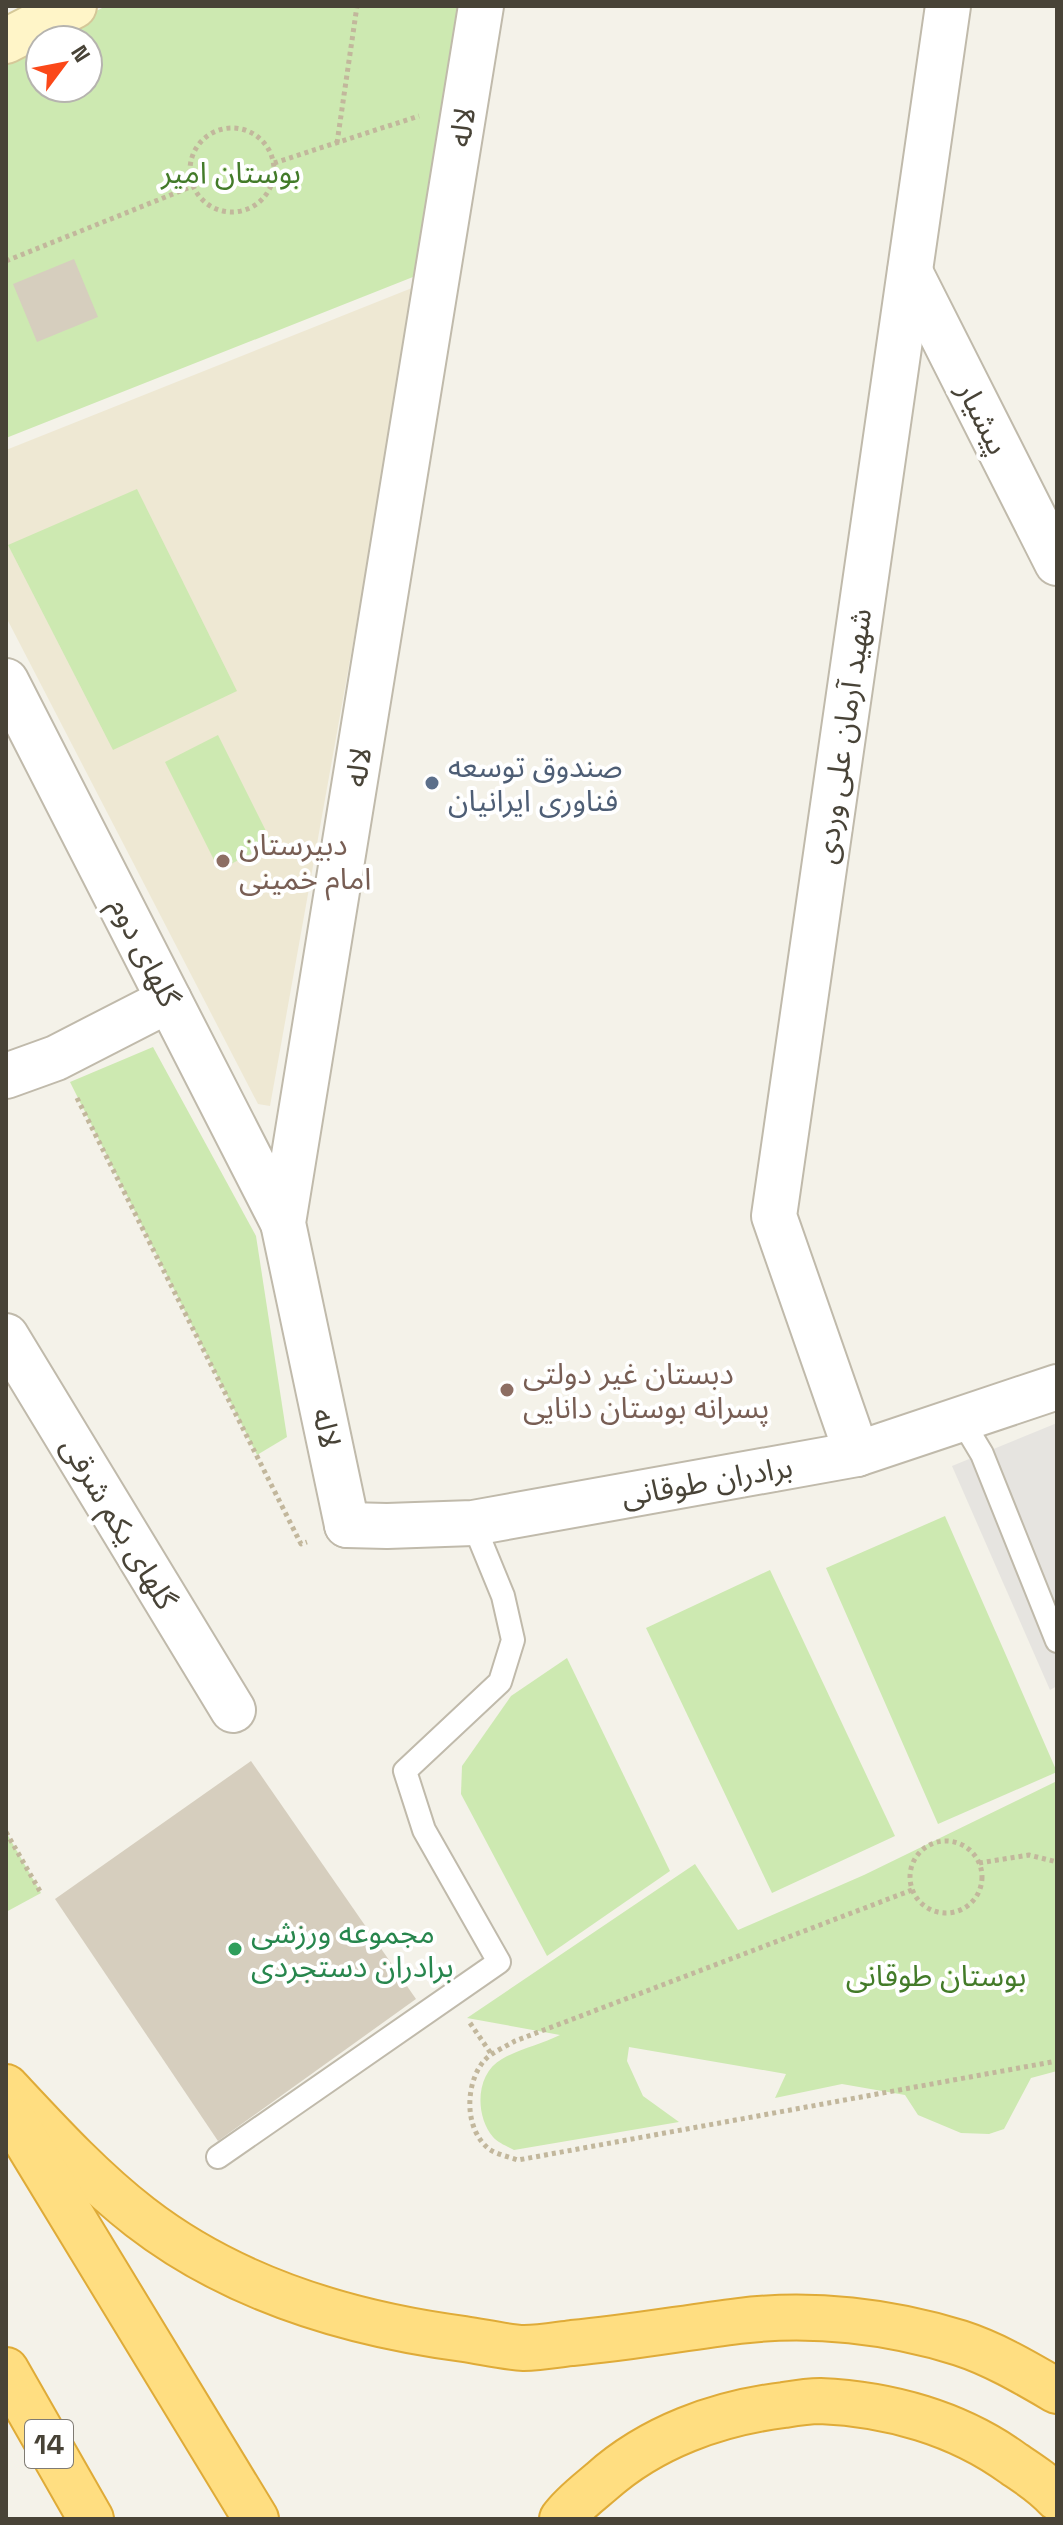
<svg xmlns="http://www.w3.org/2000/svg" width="1063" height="2525" viewBox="0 0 1063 2525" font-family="'Space Grotesk','Noto Sans Arabic',sans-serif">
<rect width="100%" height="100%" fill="#f4f2e9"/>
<path fill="#eee8d3" d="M417,286L270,1106L258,1104L6,617V450Z"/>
<g fill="#cde9b1" fill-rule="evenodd">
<path d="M106,6H461L418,275L6,438V57ZM40,40H88V88H40Z"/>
<path d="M137,489L237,691L113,750L8,545Z"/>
<path d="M218,735L272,843L219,870L165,762Z"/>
<path d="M153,1047L256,1236L287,1437L257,1455L70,1082Z"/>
<path d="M945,1516L1057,1772L938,1824L826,1568Z"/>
<path d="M770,1570L895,1836L772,1893L646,1628Z"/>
<path d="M567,1658L670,1871L547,1956L461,1794L462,1766L511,1696Z"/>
<path d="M1057,1781V2071L1031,2078L1004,2129L989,2134L961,2133L918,2115L905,2095L842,2084L775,2098L786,2074L629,2047L627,2061L643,2096L679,2122L514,2150C507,2146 498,2143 493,2137C475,2116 475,2074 502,2059C519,2049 542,2044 560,2035L467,2018L695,1864L738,1930L864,1875Z"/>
<path d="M6,1832L41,1893L6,1912Z"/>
</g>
<path fill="#e6e4e0" d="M1057,1423V1686L1050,1690L952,1466Z"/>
<g fill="#d6cebe">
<path d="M74,259L98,317L37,342L13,284Z"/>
<path d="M251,1761L416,1999L218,2141L55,1899Z"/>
</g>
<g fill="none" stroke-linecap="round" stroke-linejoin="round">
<g stroke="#c0baab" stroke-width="26">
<g id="service">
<path d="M961,1419L982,1454L1057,1641"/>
<path d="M218,2157L499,1962L424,1830L405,1771L500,1682L513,1640L503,1596L473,1523"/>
</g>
</g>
<g stroke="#c0baab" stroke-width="48">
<g id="minor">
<path d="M910,272L1057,563"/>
<path d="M6,681L283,1223"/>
<path d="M6,1076L56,1058L169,1000"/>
<path d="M6,1336L233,1710"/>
<path d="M857,1454L774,1216L948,6"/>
<path d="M347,1525L283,1223L481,6"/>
</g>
</g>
<g stroke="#c0baab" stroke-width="48">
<path id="tertiary" d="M347,1525L387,1526L473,1523L857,1454L1057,1387"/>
</g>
<g stroke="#d5c899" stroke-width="48">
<path id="secondary" d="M6,41L74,6"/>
</g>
<g stroke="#dfab38" stroke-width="48">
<g id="trunk">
<path d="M6,2087C49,2133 91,2179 140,2217C233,2289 350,2324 464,2339C484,2342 504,2347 524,2348C539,2348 556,2345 572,2343C628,2338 683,2328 739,2321C812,2312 890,2321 960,2343C994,2354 1026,2373 1057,2391"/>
<path d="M14,2121L256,2519"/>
<path d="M6,2370L91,2519"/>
<path d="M562,2519C572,2505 588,2493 601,2482C651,2437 718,2413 784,2405C796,2403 808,2401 820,2401C889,2404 958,2423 1014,2464C1029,2474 1045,2484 1057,2498"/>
</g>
</g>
<g stroke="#c2b79c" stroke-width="5" stroke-dasharray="4 4" stroke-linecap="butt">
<circle cx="232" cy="170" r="42"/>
<path d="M337,143L357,6"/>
<path d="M274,163L419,116"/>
<path d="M6,261L193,186"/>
<path d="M77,1098L301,1544L307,1542"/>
<path d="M6,1832L41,1893"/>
<circle cx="946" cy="1877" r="36"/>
<path d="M979,1863L1029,1855L1057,1862"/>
<path d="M912,1890L515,2041C505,2047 490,2053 483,2062C465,2085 464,2129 489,2149C496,2154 509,2157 518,2160L1057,2061"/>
<path d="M470,2023L492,2055"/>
</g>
<use href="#service" stroke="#fff" stroke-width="22"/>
<use href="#minor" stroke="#fff" stroke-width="44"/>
<use href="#tertiary" stroke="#fff" stroke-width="44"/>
<use href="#secondary" stroke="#fff5c8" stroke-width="44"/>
<use href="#trunk" stroke="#ffde81" stroke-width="44"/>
</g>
<circle fill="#5c6f8a" stroke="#fff" stroke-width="3" cx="432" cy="783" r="8"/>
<g fill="#8d6e63" stroke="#fff" stroke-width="3">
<circle cx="223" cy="861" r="8"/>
<circle cx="507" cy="1390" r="8"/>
</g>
<circle fill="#2e9e5b" stroke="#fff" stroke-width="3" cx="235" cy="1949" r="8"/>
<g text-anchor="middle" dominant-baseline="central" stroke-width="8" stroke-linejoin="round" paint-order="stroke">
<rect fill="#fff" stroke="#7f7b73" stroke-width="2" x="25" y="2420" width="48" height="48" rx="6"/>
<g font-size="28" font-weight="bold" fill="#484337">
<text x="49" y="2444">14</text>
</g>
<g font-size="30" fill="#484337" stroke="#fff">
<text transform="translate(462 127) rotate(-81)">لاله</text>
<text transform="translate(983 418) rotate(63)">پیشیار</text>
<text transform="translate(843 736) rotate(-82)">شهید آرمان علی وردی</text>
<text transform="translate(358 767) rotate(-81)">لاله</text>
<text transform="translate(145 952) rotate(63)">گلهای دوم</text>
<text transform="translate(327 1428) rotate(78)">لاله</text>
<text transform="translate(707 1481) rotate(-10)">برادران طوقانی</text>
<text transform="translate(119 1523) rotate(59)">گلهای یکم شرقی</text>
</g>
<g font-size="30" fill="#437b29" stroke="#fff">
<text x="231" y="172">بوستان امیر</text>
<text x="936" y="1975">بوستان طوقانی</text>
</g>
<g font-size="30" fill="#4e5e75" stroke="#fff" text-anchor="start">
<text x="448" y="766">صندوق توسعه<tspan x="448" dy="34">فناوری ایرانیان</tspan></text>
</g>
<g font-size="30" fill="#785e54" stroke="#fff" text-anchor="start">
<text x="239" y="844">دبیرستان<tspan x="239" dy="34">امام خمینی</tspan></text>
<text x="523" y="1373">دبستان غیر دولتی<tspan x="523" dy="34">پسرانه بوستان دانایی</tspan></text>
</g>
<g font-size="30" fill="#27864d" stroke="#fff" text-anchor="start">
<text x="251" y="1932">مجموعه ورزشی<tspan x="251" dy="34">برادران دستجردی</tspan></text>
</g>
</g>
<rect width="1063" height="2525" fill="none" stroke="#484337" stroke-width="16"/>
<g transform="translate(64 64) rotate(58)"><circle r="38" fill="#ffffff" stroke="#b6b4af" stroke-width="2"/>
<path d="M0-6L14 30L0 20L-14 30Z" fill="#fb4819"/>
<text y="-12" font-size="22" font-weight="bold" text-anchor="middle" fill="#484337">N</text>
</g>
</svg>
